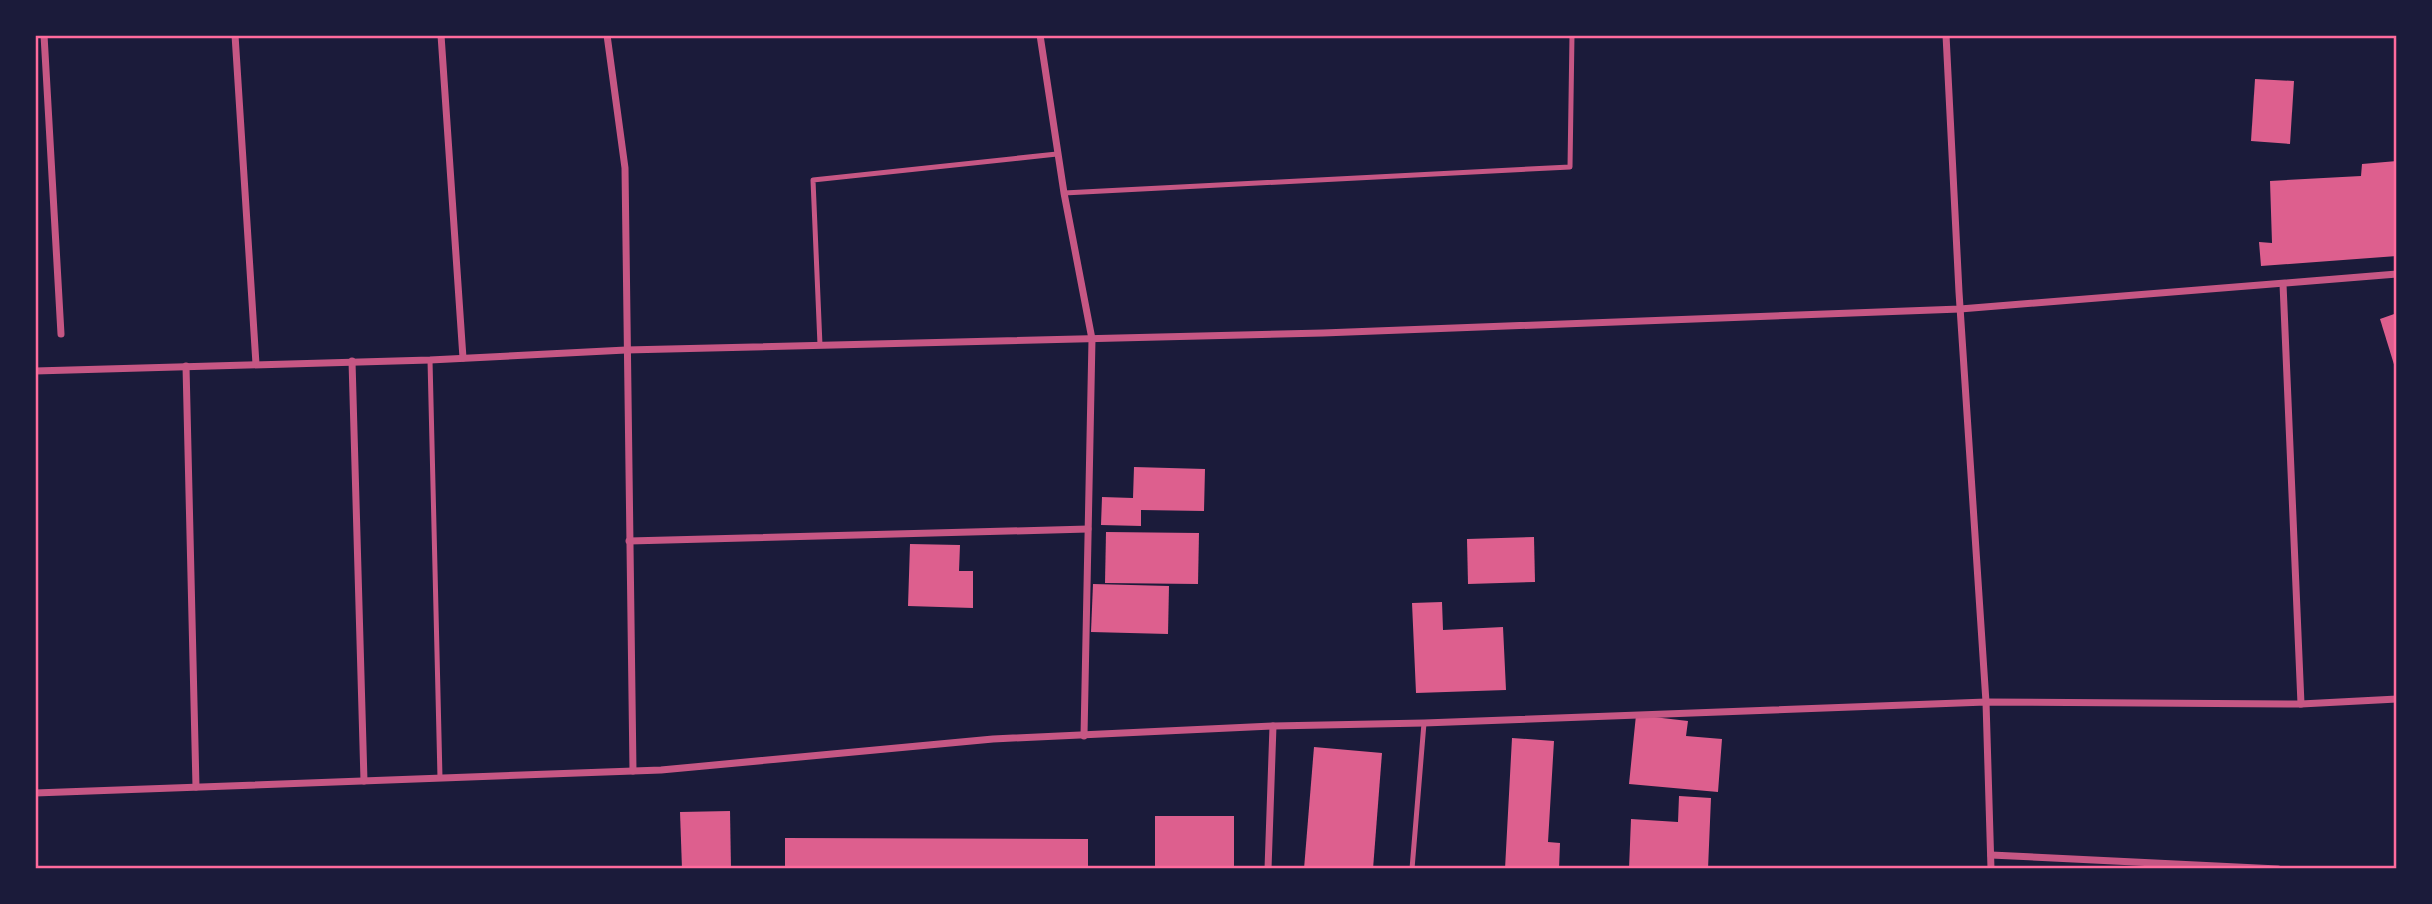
<svg xmlns="http://www.w3.org/2000/svg" width="2432" height="904" viewBox="0 0 2432 904" font-family="Helvetica,sans-serif">
<rect width="100%" height="100%" fill="#1b1b3a"/>
<g fill="#dd5f8e">
<path d="M2255,79L2294,81L2290,144L2251,141Z"/>
<path d="M2397,161V256L2261,266L2259,242L2272,243L2270,181L2361,176L2362,164Z"/>
<path d="M2397,313V371H2396L2380,319Z"/>
<path d="M1134,467L1205,469L1204,511L1141,510V526L1101,525L1102,497L1133,498Z"/>
<path d="M1106,532L1199,533L1198,584L1105,583Z"/>
<path d="M1534,537L1535,582L1468,584L1467,539Z"/>
<path d="M910,544L960,545L959,571H973V608L908,606Z"/>
<path d="M1093,584L1169,586L1168,634L1091,632Z"/>
<path d="M1442,602L1443,630L1503,627L1506,690L1416,693L1412,603Z"/>
<path d="M1636,715L1688,721L1686,736L1722,739L1718,792L1629,784Z"/>
<path d="M1512,738L1554,741L1548,842L1560,843L1559,869H1505Z"/>
<path d="M1314,747L1382,753L1373,869H1304Z"/>
<path d="M1679,796L1711,798L1708,869H1629L1631,819L1678,822Z"/>
<path d="M730,811L731,869H682L680,812Z"/>
<rect x="1155" y="816" width="79" height="53"/>
<path d="M785,838L1088,839V869H785Z"/>
</g>
<g fill="none" stroke-linecap="round" stroke-linejoin="round">
<g stroke="#c65784" stroke-width="5">
<path d="M1064,193L1570,167L1572,35"/>
<path d="M820,345L813,180L1057,154"/>
<path d="M430,360L440,778"/>
<path d="M1412,869L1424,723"/>
</g>
<g stroke="#c65784" stroke-width="7">
<path d="M44,35L61,334"/>
<path d="M235,35L256,364"/>
<path d="M441,35L463,358"/>
<path d="M607,35L625,168L633,771"/>
<path d="M1040,35L1064,193L1092,339L1084,736"/>
<path d="M1946,35L1959,292L1986,702L1991,869"/>
<path d="M2283,284L2301,704"/>
<path d="M352,361L364,781"/>
<path d="M186,366L196,787"/>
<path d="M35,371L430,360L626,350L1323,333L1960,309L2397,274"/>
<path d="M629,541L1088,529"/>
<path d="M35,793L661,770L993,739L1273,726L1424,723L1986,702L2301,704L2397,699"/>
<path d="M1991,855L2278,869"/>
<path d="M1268,869L1273,726"/>
</g>
</g>
<rect width="2432" height="904" fill="none" stroke="#1b1b3a" stroke-width="74"/>
<rect x="37" y="37" width="2358" height="830" fill="none" stroke="#ff6b9d" stroke-width="2.5"/>
</svg>
